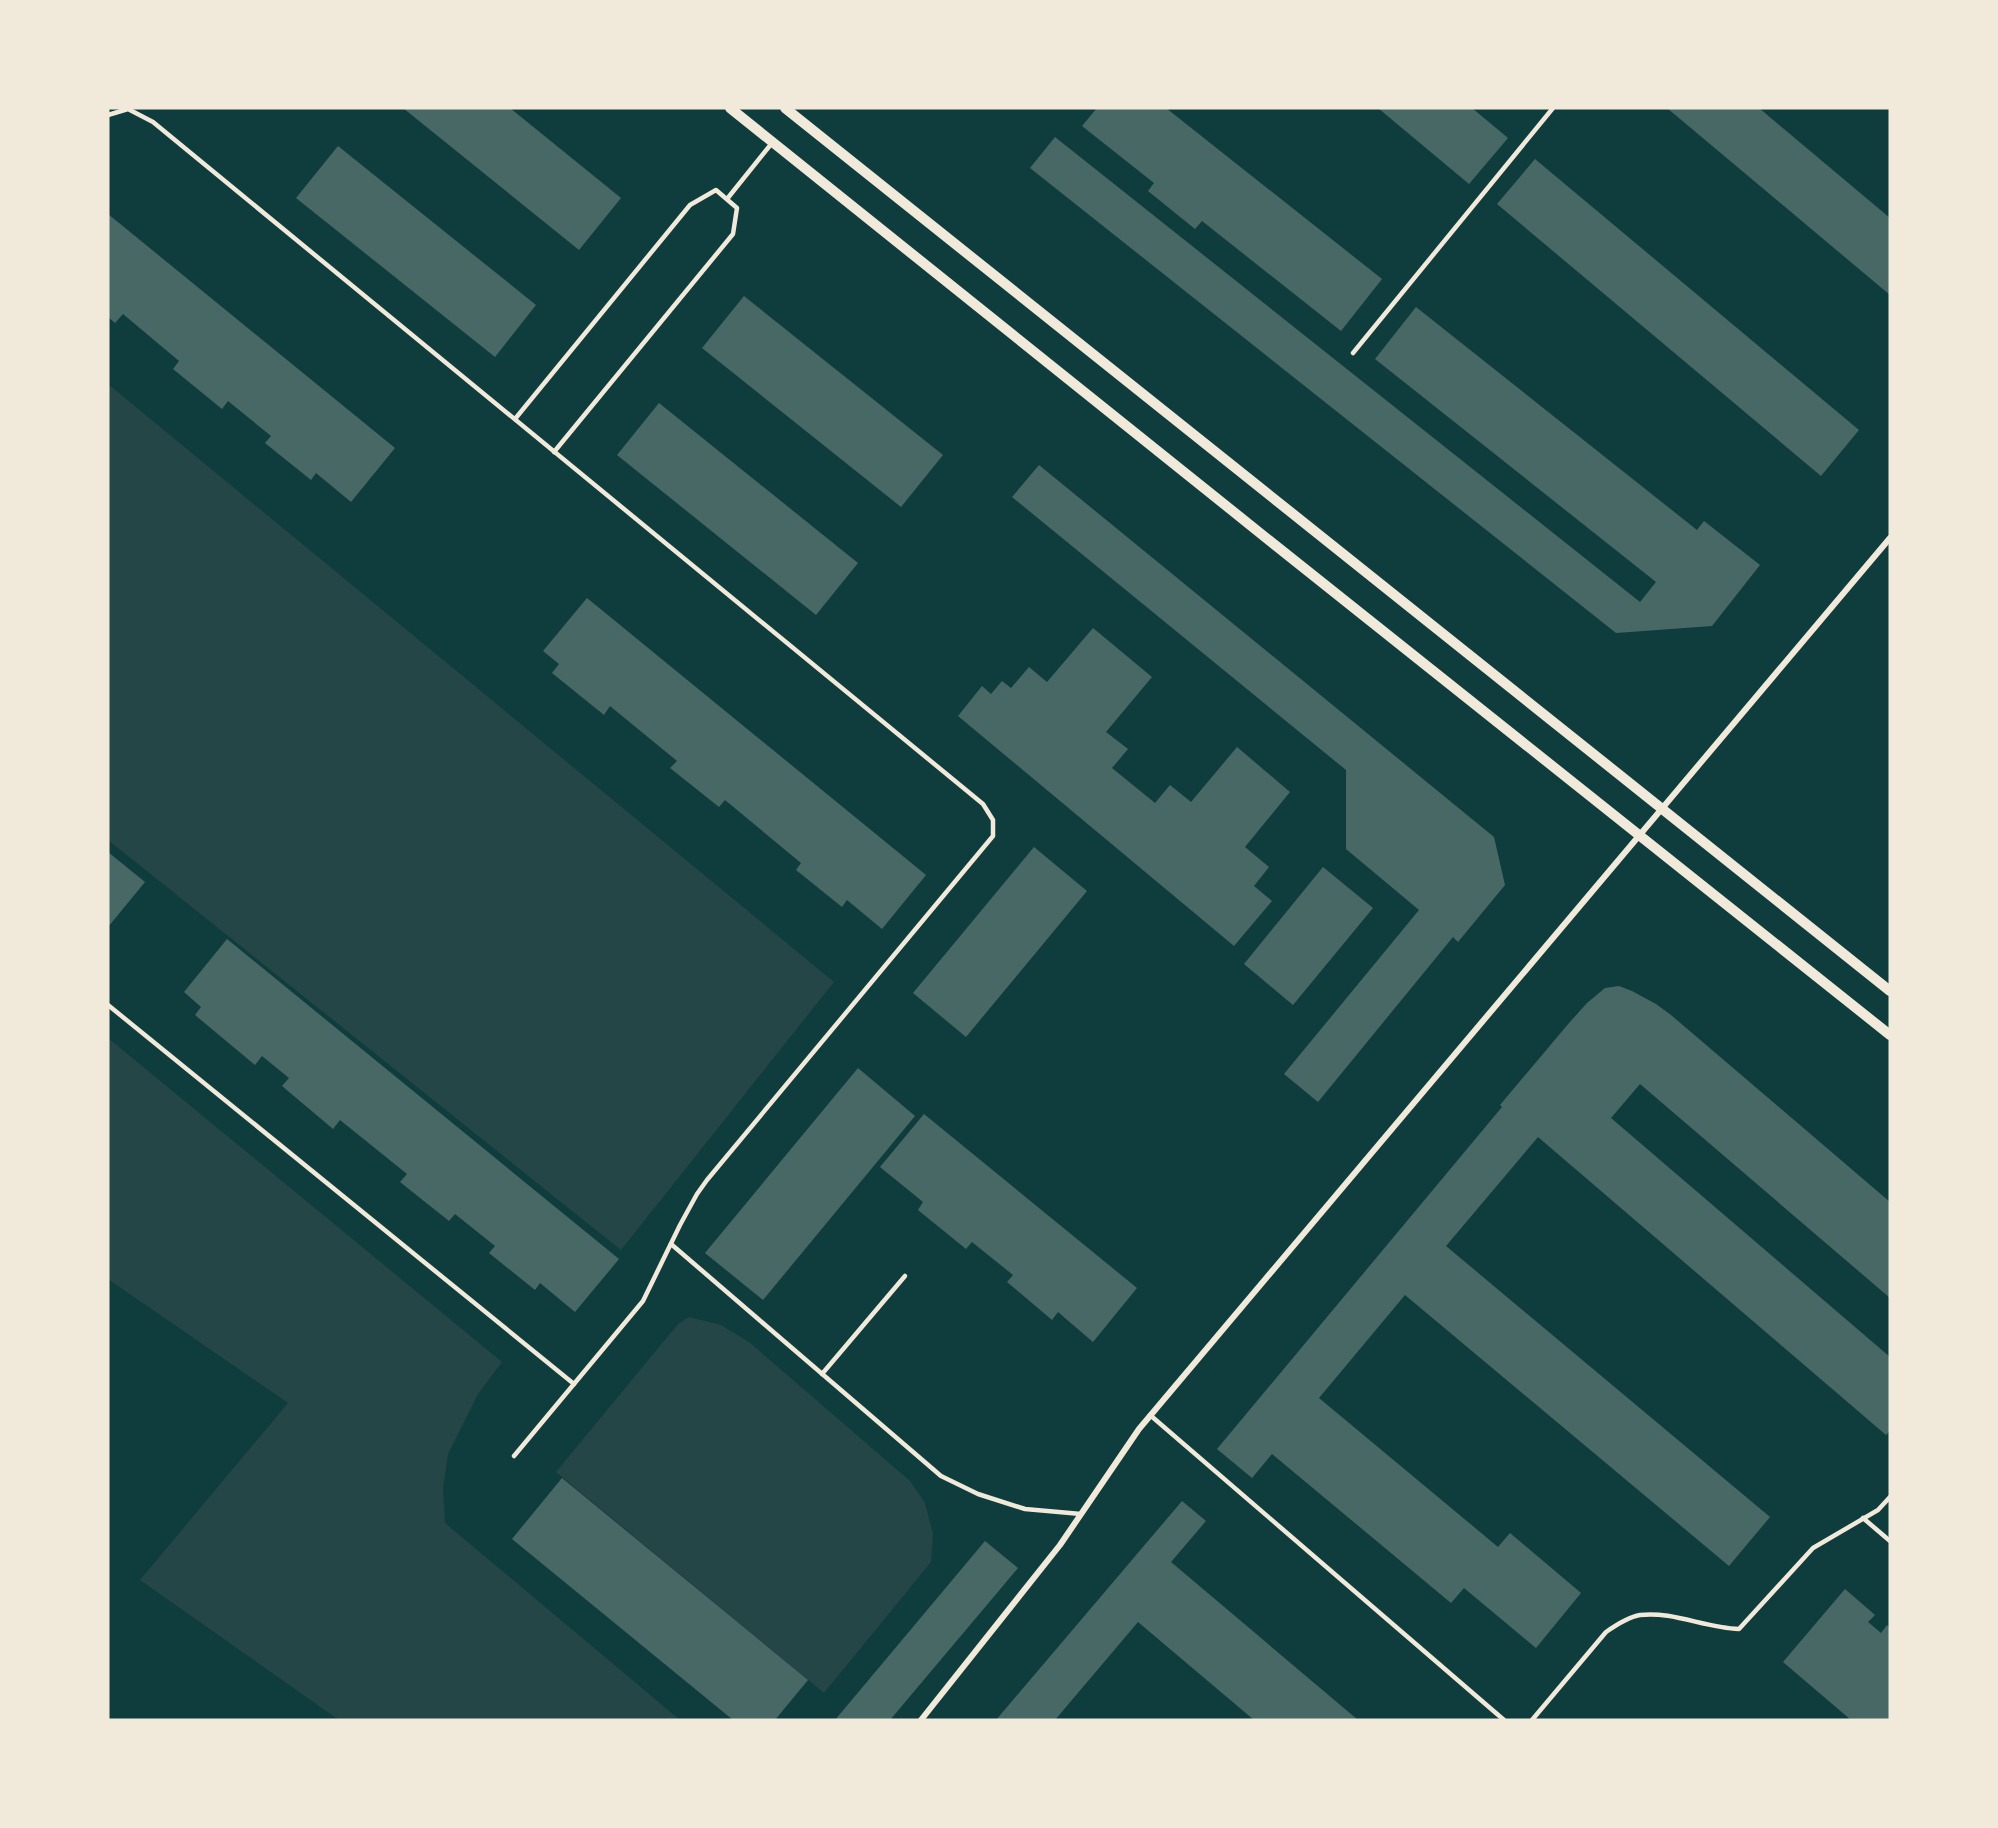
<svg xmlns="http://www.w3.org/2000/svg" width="1998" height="1828" viewBox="0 0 1998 1828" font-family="'DejaVu Sans',sans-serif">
<rect width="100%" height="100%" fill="#0f3d3e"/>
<g fill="#244646">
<path d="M108,384L834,982L621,1250L108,840Z"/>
<path d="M108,1038L502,1362L478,1394L448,1454L443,1488L445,1523L680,1720H339L140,1580L288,1403L108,1279Z"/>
<path d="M689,1317L721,1325L749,1342L910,1481L925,1503L933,1534L931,1562L824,1693L556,1472L678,1324Z"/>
</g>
<g fill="#486865">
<path d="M403,108H510L621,198L579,250Z"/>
<path d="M1097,108H1166L1382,279L1341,331L1202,221L1195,229L1148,191L1154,183L1082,126Z"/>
<path d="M1378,108H1472L1508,138L1469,184Z"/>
<path d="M1667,108H1759L1890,218V295Z"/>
<path d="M1055,137L1640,602L1656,582L1375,359L1416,307L1697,530L1704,521L1760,565L1712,626L1616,633L1030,168Z"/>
<path d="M338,146L536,305L495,357L296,198Z"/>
<path d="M1535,159L1859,430L1821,476L1497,204Z"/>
<path d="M108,214L395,448L351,502L316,473L311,480L265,443L271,436L228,401L222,409L173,369L179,361L123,314L115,323L108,317Z"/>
<path d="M744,296L943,455L901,507L702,348Z"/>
<path d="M659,403L858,563L816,615L617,455Z"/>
<path d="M1039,465L1494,837L1505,885L1458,942L1453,937L1318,1102L1284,1074L1419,910L1346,849V770L1012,497Z"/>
<path d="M587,598L926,875L882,929L847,900L842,907L796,870L801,863L725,800L719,807L670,768L677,761L610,706L604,715L552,673L559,664L543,651Z"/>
<path d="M1093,628L1152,677L1106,732L1128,749L1112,768L1155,803L1170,785L1191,802L1237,747L1290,792L1245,847L1269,867L1254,886L1272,901L1234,946L958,716L982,686L991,694L1002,681L1011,688L1029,667L1047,682Z"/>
<path d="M1034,847L1087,891L966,1037L913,993Z"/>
<path d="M108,852L145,882L108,927Z"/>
<path d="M1323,867L1373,908L1293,1005L1244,964Z"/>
<path d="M227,939L619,1259L575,1312L540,1283L535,1290L489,1253L495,1246L455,1214L449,1221L400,1182L407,1174L340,1120L333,1129L282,1086L289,1078L262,1056L255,1065L195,1015L201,1007L184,992Z"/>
<path d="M1619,986L1632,991L1656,1004L1671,1015L1890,1202V1298L1640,1084L1611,1118L1890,1357V1431L1886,1435L1538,1137L1446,1246L1770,1517L1729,1566L1405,1295L1319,1398L1498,1547L1510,1533L1581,1593L1536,1648L1464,1588L1451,1603L1272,1454L1252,1478L1217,1449L1502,1107L1500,1105L1569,1023L1587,1003L1605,988Z"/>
<path d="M858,1068L915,1116L763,1300L705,1253Z"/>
<path d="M924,1114L1137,1288L1093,1342L1058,1312L1052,1320L1007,1282L1013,1275L972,1242L966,1249L918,1210L923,1202L880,1167Z"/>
<path d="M562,1478L808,1680L775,1720H733L512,1539Z"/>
<path d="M1182,1501L1206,1521L1171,1562L1358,1720H1254L1138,1622L1055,1720H996Z"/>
<path d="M985,1541L1018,1568L890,1720H835Z"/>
<path d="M1845,1589L1875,1615L1868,1622L1881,1633L1887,1625L1890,1628V1720H1851L1783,1662Z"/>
</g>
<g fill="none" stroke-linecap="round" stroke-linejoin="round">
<g stroke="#f1e9da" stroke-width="4.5">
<path d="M108,115L128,109L153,122L983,804L993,820V836L707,1180L697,1194L680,1225L643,1301L514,1456"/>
<path d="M727,199L772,143"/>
<path d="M1353,353L1553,108"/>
<path d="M515,419L690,205L716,190L737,208L733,234L554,452"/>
<path d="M108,1005L574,1384"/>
<path d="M671,1244L941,1476L978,1494L1025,1509L1081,1514"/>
<path d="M822,1374L905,1276"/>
<path d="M1150,1415L1504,1720"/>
<path d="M1863,1518L1890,1541"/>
<path d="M1532,1720L1606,1632C1616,1625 1628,1617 1640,1615C1673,1611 1705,1628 1739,1629L1813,1548L1878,1510L1890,1497"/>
</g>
<path stroke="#f1e9da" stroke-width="6" d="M921,1720L1060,1545L1139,1429L1890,538"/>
<g stroke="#f1e9da" stroke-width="10">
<path d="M730,108L1275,545L1890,1035"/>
<path d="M785,108L1890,991"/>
</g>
</g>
<rect width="1998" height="1828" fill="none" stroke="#f1e9da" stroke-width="219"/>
</svg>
